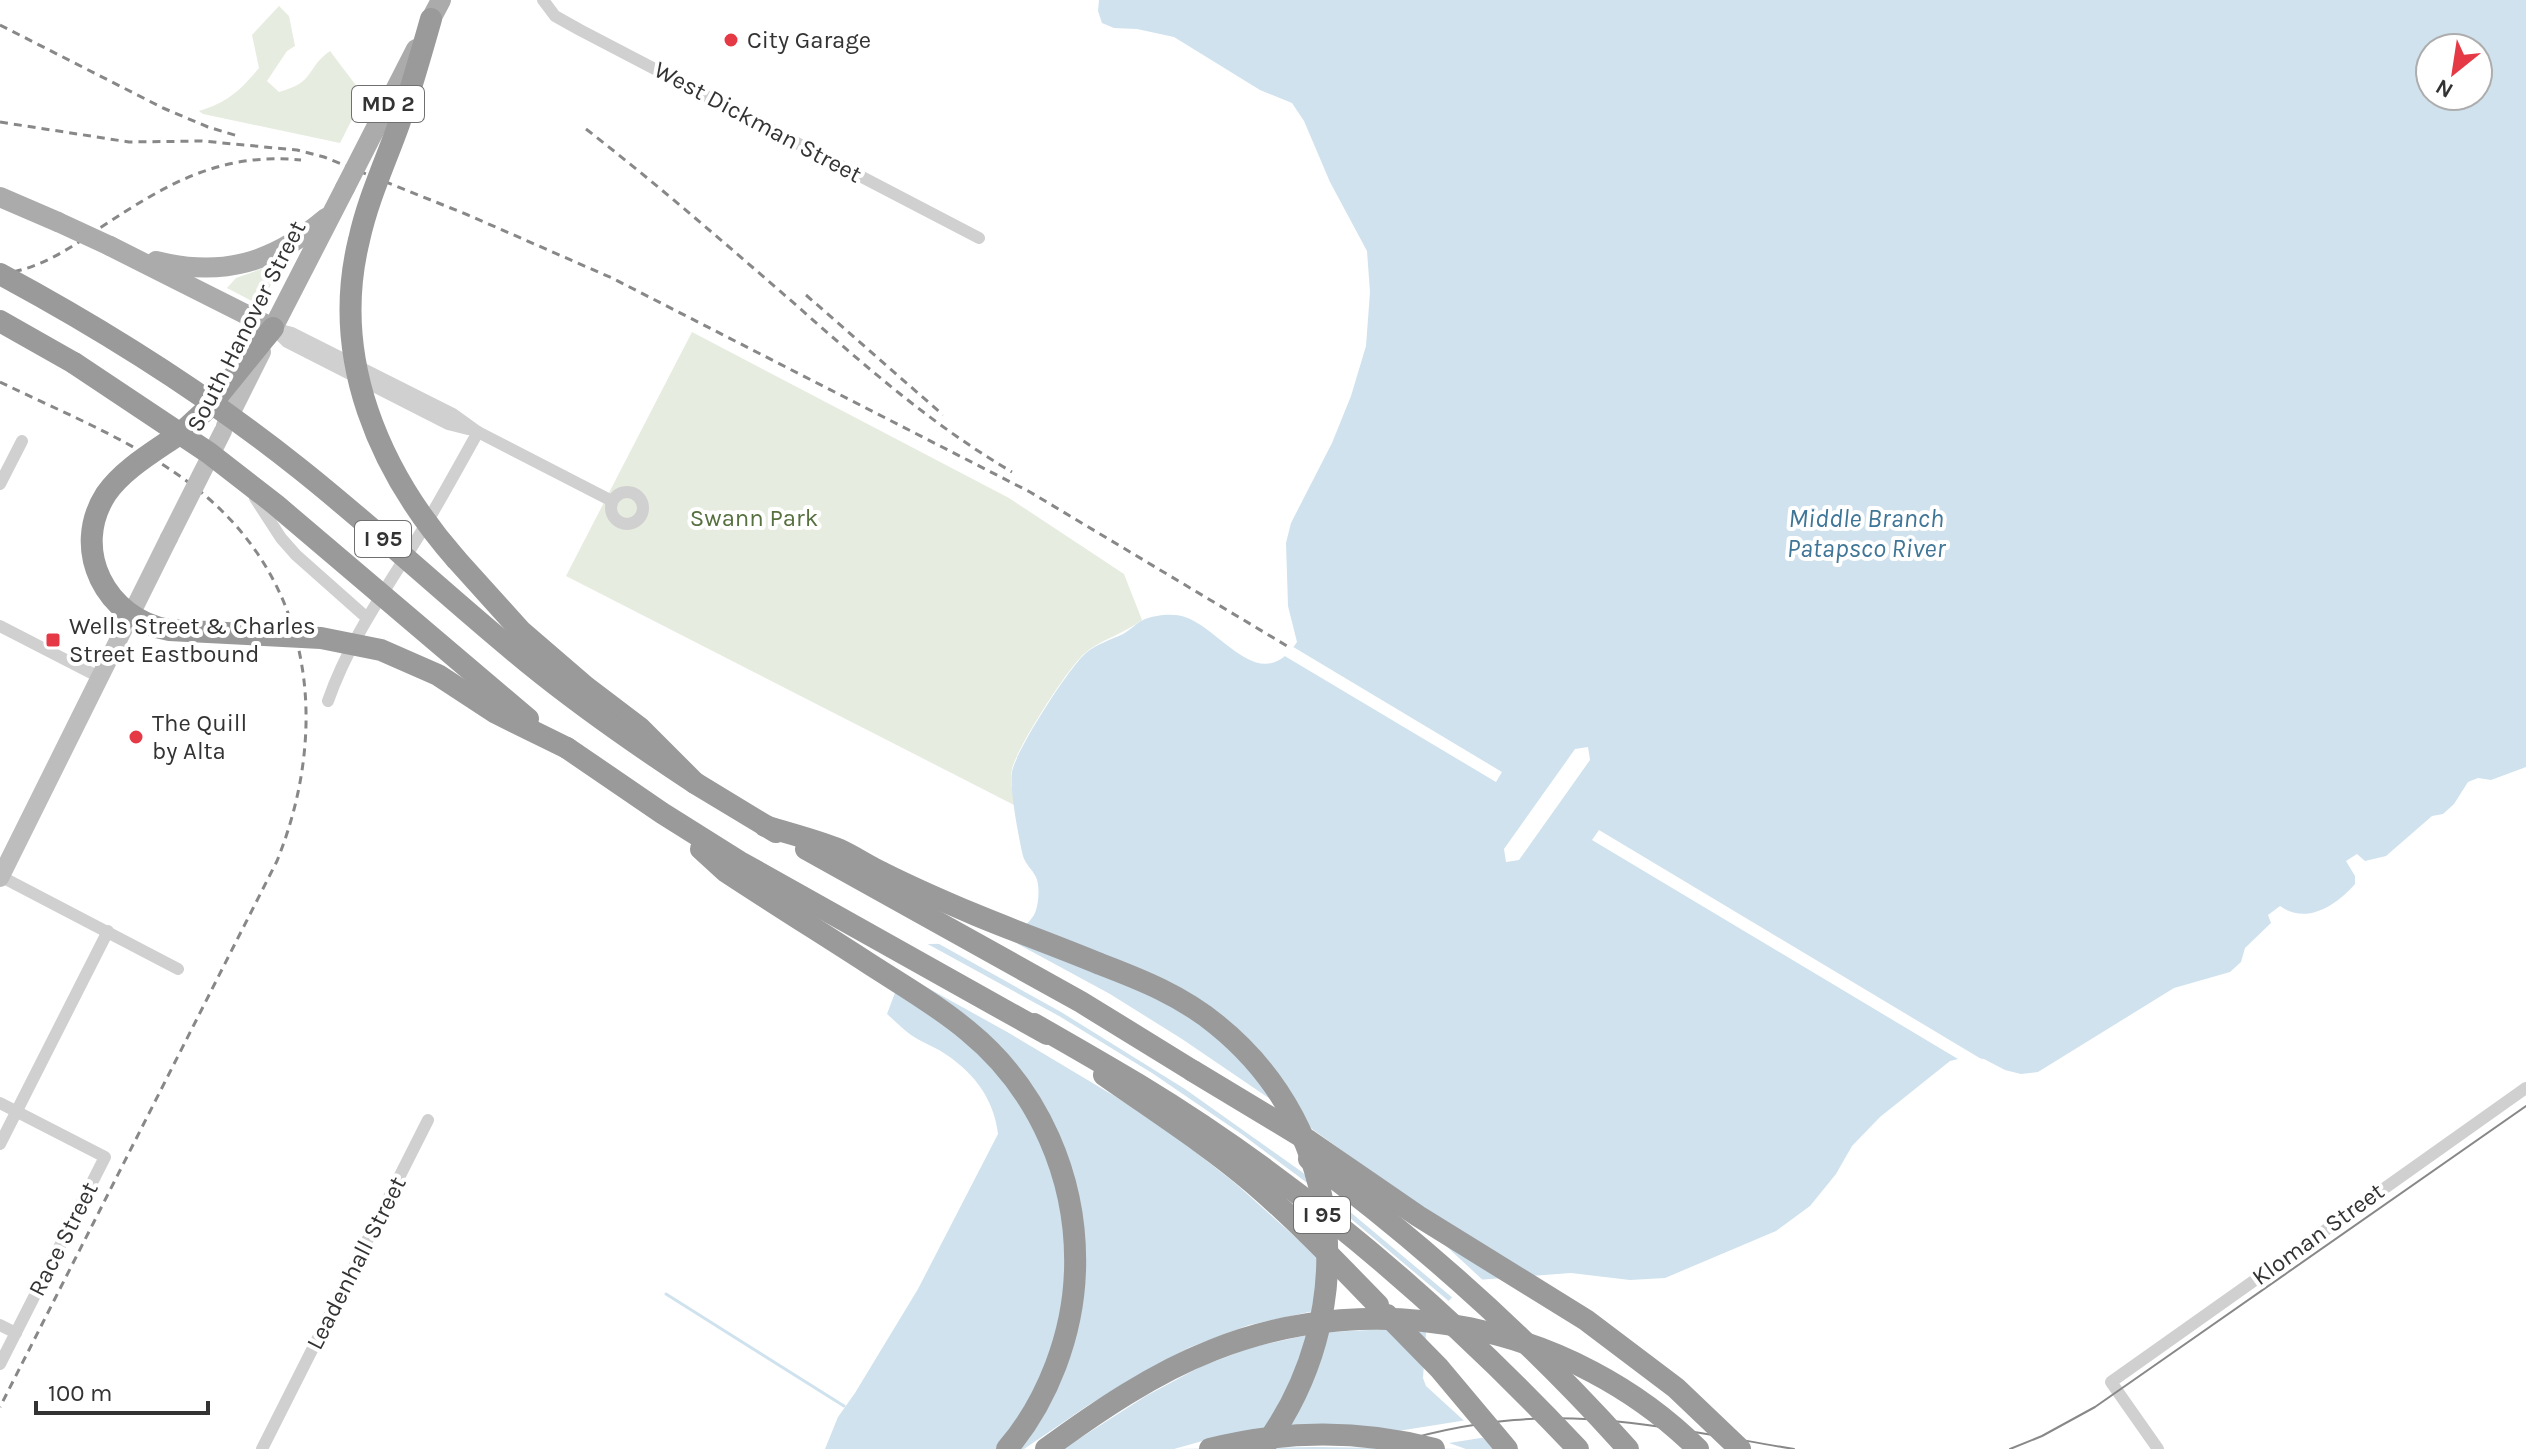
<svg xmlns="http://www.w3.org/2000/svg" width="2526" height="1449" viewBox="0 0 2526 1449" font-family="Karla,sans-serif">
<rect width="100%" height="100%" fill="#fff"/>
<g fill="#e6ecdf">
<path d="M279,6L289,16L295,46L287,51L267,81L279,92C316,82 305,69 330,51L364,96L340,143L203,114L199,111C227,103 241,90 259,68L252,35Z"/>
<path d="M281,262L261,306L227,288L236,278Z"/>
<path d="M692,332L1009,498L1124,574L1142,620C1124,634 1101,639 1084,654C1067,669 1017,748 1012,769C1009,781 1013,794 1016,806L566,576Z"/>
</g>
<path fill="#cfe2ee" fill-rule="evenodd" d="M1099,0H2526V767L2491,780L2478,778L2468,782L2454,804L2443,814L2432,816L2386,856L2365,861L2357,854L2346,861L2355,876V884C2336,906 2306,925 2280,906L2268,915L2271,923L2245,948L2241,962L2230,972L2174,988L2038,1072L2021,1074L2005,1070L1984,1059L1966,1057L1950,1061L1880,1117L1852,1146L1836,1174L1810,1206L1776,1231L1665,1278L1630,1280L1571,1273L1477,1280L1462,1287L1436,1314L1426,1333L1423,1378L1426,1386L1495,1449H825L838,1417L855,1393L918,1289L998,1134C994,1097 971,1069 939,1050C930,1045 920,1041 911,1035C903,1029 895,1021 887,1014L904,969L927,944L1005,943C1014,934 1030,924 1035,913C1039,903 1040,886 1036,877C1032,869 1026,865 1023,856C1019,839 1009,787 1012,772C1015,752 1070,666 1086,653C1097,644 1110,640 1123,634C1131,630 1136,623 1143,620C1155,615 1173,613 1185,617C1223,630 1260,698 1297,642L1288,606L1286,543L1291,523L1332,443L1351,396L1366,346L1370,292L1367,251L1330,182L1304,121L1292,103L1260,90L1174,37L1137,29L1114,28L1102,23L1098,11ZM2430,48H2478V96H2430Z"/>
<g fill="#fff">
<path d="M1290,645L1502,772L1496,782L1283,655Z"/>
<path d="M1588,747L1590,760L1519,860L1506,862L1504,849L1575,749Z"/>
<path d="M1599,830L2008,1075L1983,1063L1963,1062L1592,840Z"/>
<path d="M1019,924L1139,970L1193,998L1226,1022L1255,1050L1281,1083L1305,1124L1437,1218L1537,1280L1512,1281L1432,1233L1486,1283L1464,1291L1454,1299L1330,1195L1331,1202L1451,1303L1439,1317L1430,1335L1425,1331L1411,1330L1428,1349L1427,1368L1390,1329L1328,1332L1308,1390L1289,1425L1357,1426L1398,1431L1467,1420L1487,1437L1449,1443L1466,1449L1314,1447L1174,1449L1220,1436L1271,1428L1295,1387L1312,1334L1253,1347L1202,1366L1146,1396L1063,1449H1024L1090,1404L1188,1348L1249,1325L1318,1310L1323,1262L1235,1183L1180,1140L1116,1097L1009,1033L899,972L924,942L1059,1016L1152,1073L1243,1135L1314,1188L1312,1181L1302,1172L1185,1089L1061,1012L932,940L1005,937L1110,994L1182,1039L1279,1105L1241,1054L1194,1014L1142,986L1008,935Z"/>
</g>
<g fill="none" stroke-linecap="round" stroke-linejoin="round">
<path stroke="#cfe2ee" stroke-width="3" d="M666,1294L844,1406"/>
<g stroke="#d0d0d0" stroke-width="12">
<path d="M543,0L555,16L580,30L979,238"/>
<path d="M273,328L292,333L453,414L478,432L612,501"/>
<path d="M275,330L287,342L448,424L468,429"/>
<path d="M0,484L22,441"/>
<circle cx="627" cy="508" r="16"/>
<path d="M255,498L281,538L296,555L367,618"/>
<path d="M0,626L101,678"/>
<path d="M328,701C350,638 389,585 423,529C442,497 460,464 478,432"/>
<path d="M0,876L178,969"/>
<path d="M0,1103L105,1157L0,1364"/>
<path d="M0,1144L108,931"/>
<path d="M0,1325L16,1333"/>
<path d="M262,1449L428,1120"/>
<path d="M2158,1449L2111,1382L2526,1088"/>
</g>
<g stroke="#bdbdbd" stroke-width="18">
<path d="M225,426L262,352"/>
<path d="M0,878L169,538"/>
</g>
<g stroke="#ababab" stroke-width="20">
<path d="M431,19L441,0"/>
<path d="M0,197L58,222"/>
<path d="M110,246L273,328L345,188"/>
<path d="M156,261C223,278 274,262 326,218"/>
</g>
<g stroke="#9a9a9a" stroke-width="22">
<path d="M0,321L74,363"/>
<path d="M182,432L208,408L273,328"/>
<path d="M456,559L521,631L586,687L640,728L695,783L776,832"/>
<path d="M567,748L662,813L740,862L1047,1034"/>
<path d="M765,826C790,834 816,840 840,850C855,857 868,866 883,873C913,888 945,902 976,915C1017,932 1059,947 1100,964C1142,980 1182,996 1217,1025C1348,1131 1361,1316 1263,1448"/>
<path d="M701,849L725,871C772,902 820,932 868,963C902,985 937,1005 968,1031C1039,1089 1078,1179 1075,1271C1073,1334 1048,1401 1007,1449"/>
<path d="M806,849L1081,1002L1193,1071"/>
<path d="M1104,1075C1155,1111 1207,1144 1254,1184C1298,1222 1338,1264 1378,1305"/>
</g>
<g stroke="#888" stroke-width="2">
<path d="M1377,1449C1421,1434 1468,1424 1514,1420C1608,1412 1702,1434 1794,1449"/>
<path d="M2010,1449L2042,1436L2095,1407L2526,1106"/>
</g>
<g stroke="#888" stroke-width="3" stroke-dasharray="8 6" stroke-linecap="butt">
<path d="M0,25L163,108L208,127L238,136"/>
<path d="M0,122L129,142L202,141L297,150L324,157L468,215L612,278L1030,492L1287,646"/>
<path d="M586,129C658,185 727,245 796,305C865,366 932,425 1012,472"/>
<path d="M0,274C38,270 69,249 100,228C165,185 219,152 301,160"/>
<path d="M806,295L943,415"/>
<path d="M0,382C70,416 149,447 208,498C316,592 328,734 277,861L0,1407"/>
</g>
<path stroke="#bdbdbd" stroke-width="18" d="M169,538L223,431"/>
<g stroke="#ababab" stroke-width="20">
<path d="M345,188L416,49"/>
<path d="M58,222L110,246"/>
</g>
<g stroke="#9a9a9a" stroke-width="22">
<path d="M431,19C421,54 411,90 399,124C385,163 368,199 359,240C330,358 379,471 456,559"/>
<path d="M0,274C106,331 206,394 300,469C378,531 450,599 527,662C581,706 637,745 695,783"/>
<path d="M74,363L209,453L276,505L528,719"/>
<path d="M182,432C157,450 124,468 106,494C70,550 106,619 169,630L321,638L381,650L438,675L496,713L567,748"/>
<path d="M1034,1024C1069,1044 1104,1064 1139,1085C1301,1183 1448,1311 1578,1449"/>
<path d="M1193,1071L1309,1141L1418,1216L1586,1320L1676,1388L1740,1449"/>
<path d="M1309,1159C1424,1245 1532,1342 1628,1449"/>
<path d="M1387,1315L1439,1368L1507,1449"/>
<path d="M1046,1449C1098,1411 1154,1373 1213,1350C1377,1284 1573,1325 1698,1449"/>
<path d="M1210,1449C1285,1430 1358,1429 1434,1449"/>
</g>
</g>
<g fill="#e63946" stroke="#fff" stroke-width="3">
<circle cx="731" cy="40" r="8"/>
<rect x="45" y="632" width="16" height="16" rx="4"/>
<circle cx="136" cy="737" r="8"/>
</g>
<g text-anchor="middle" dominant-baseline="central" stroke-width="8" stroke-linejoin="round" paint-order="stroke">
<g fill="#fff" stroke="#707070" stroke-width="2">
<rect x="352" y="86" width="72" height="36" rx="6"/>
<rect x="355" y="521" width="56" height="36" rx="6"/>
<rect x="1294" y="1197" width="56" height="36" rx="6"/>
</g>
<g font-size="22" font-weight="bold" fill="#333">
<text x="388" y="104">MD 2</text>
<text x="383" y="539">I 95</text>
<text x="1322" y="1215">I 95</text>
</g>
<g font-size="24" fill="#333" stroke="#fff" text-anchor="start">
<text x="747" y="40">City Garage</text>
<text x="69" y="626">Wells Street &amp; Charles<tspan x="69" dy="28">Street Eastbound</tspan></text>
<text x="152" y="723">The Quill<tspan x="152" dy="28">by Alta</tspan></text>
</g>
<g font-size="24" fill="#333" stroke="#fff">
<text transform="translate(758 122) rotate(28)">West Dickman Street</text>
<text transform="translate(246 326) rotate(-63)">South Hanover Street</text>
<text transform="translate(2318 1234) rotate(-36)">Kloman Street</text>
<text transform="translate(63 1239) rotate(-63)">Race Street</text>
<text transform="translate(356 1263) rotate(-63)">Leadenhall Street</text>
</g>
<g font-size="24" fill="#56703f" stroke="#fff">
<text x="754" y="518">Swann Park</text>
</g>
<g font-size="26" font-style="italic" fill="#3f7597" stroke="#fff">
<text x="1866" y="518">Middle Branch<tspan x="1866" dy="30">Patapsco River</tspan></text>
</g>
</g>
<g transform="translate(2454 72) rotate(210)"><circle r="38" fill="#ffffff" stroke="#adadad" stroke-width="2"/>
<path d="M0-6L14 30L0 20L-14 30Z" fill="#e63946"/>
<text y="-12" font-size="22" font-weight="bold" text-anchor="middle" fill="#333333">N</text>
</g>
<path d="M36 1401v12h172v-12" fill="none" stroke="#333333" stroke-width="4"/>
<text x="48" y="1401" font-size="24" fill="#333333" stroke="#ffffff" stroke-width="6" paint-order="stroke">100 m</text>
</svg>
